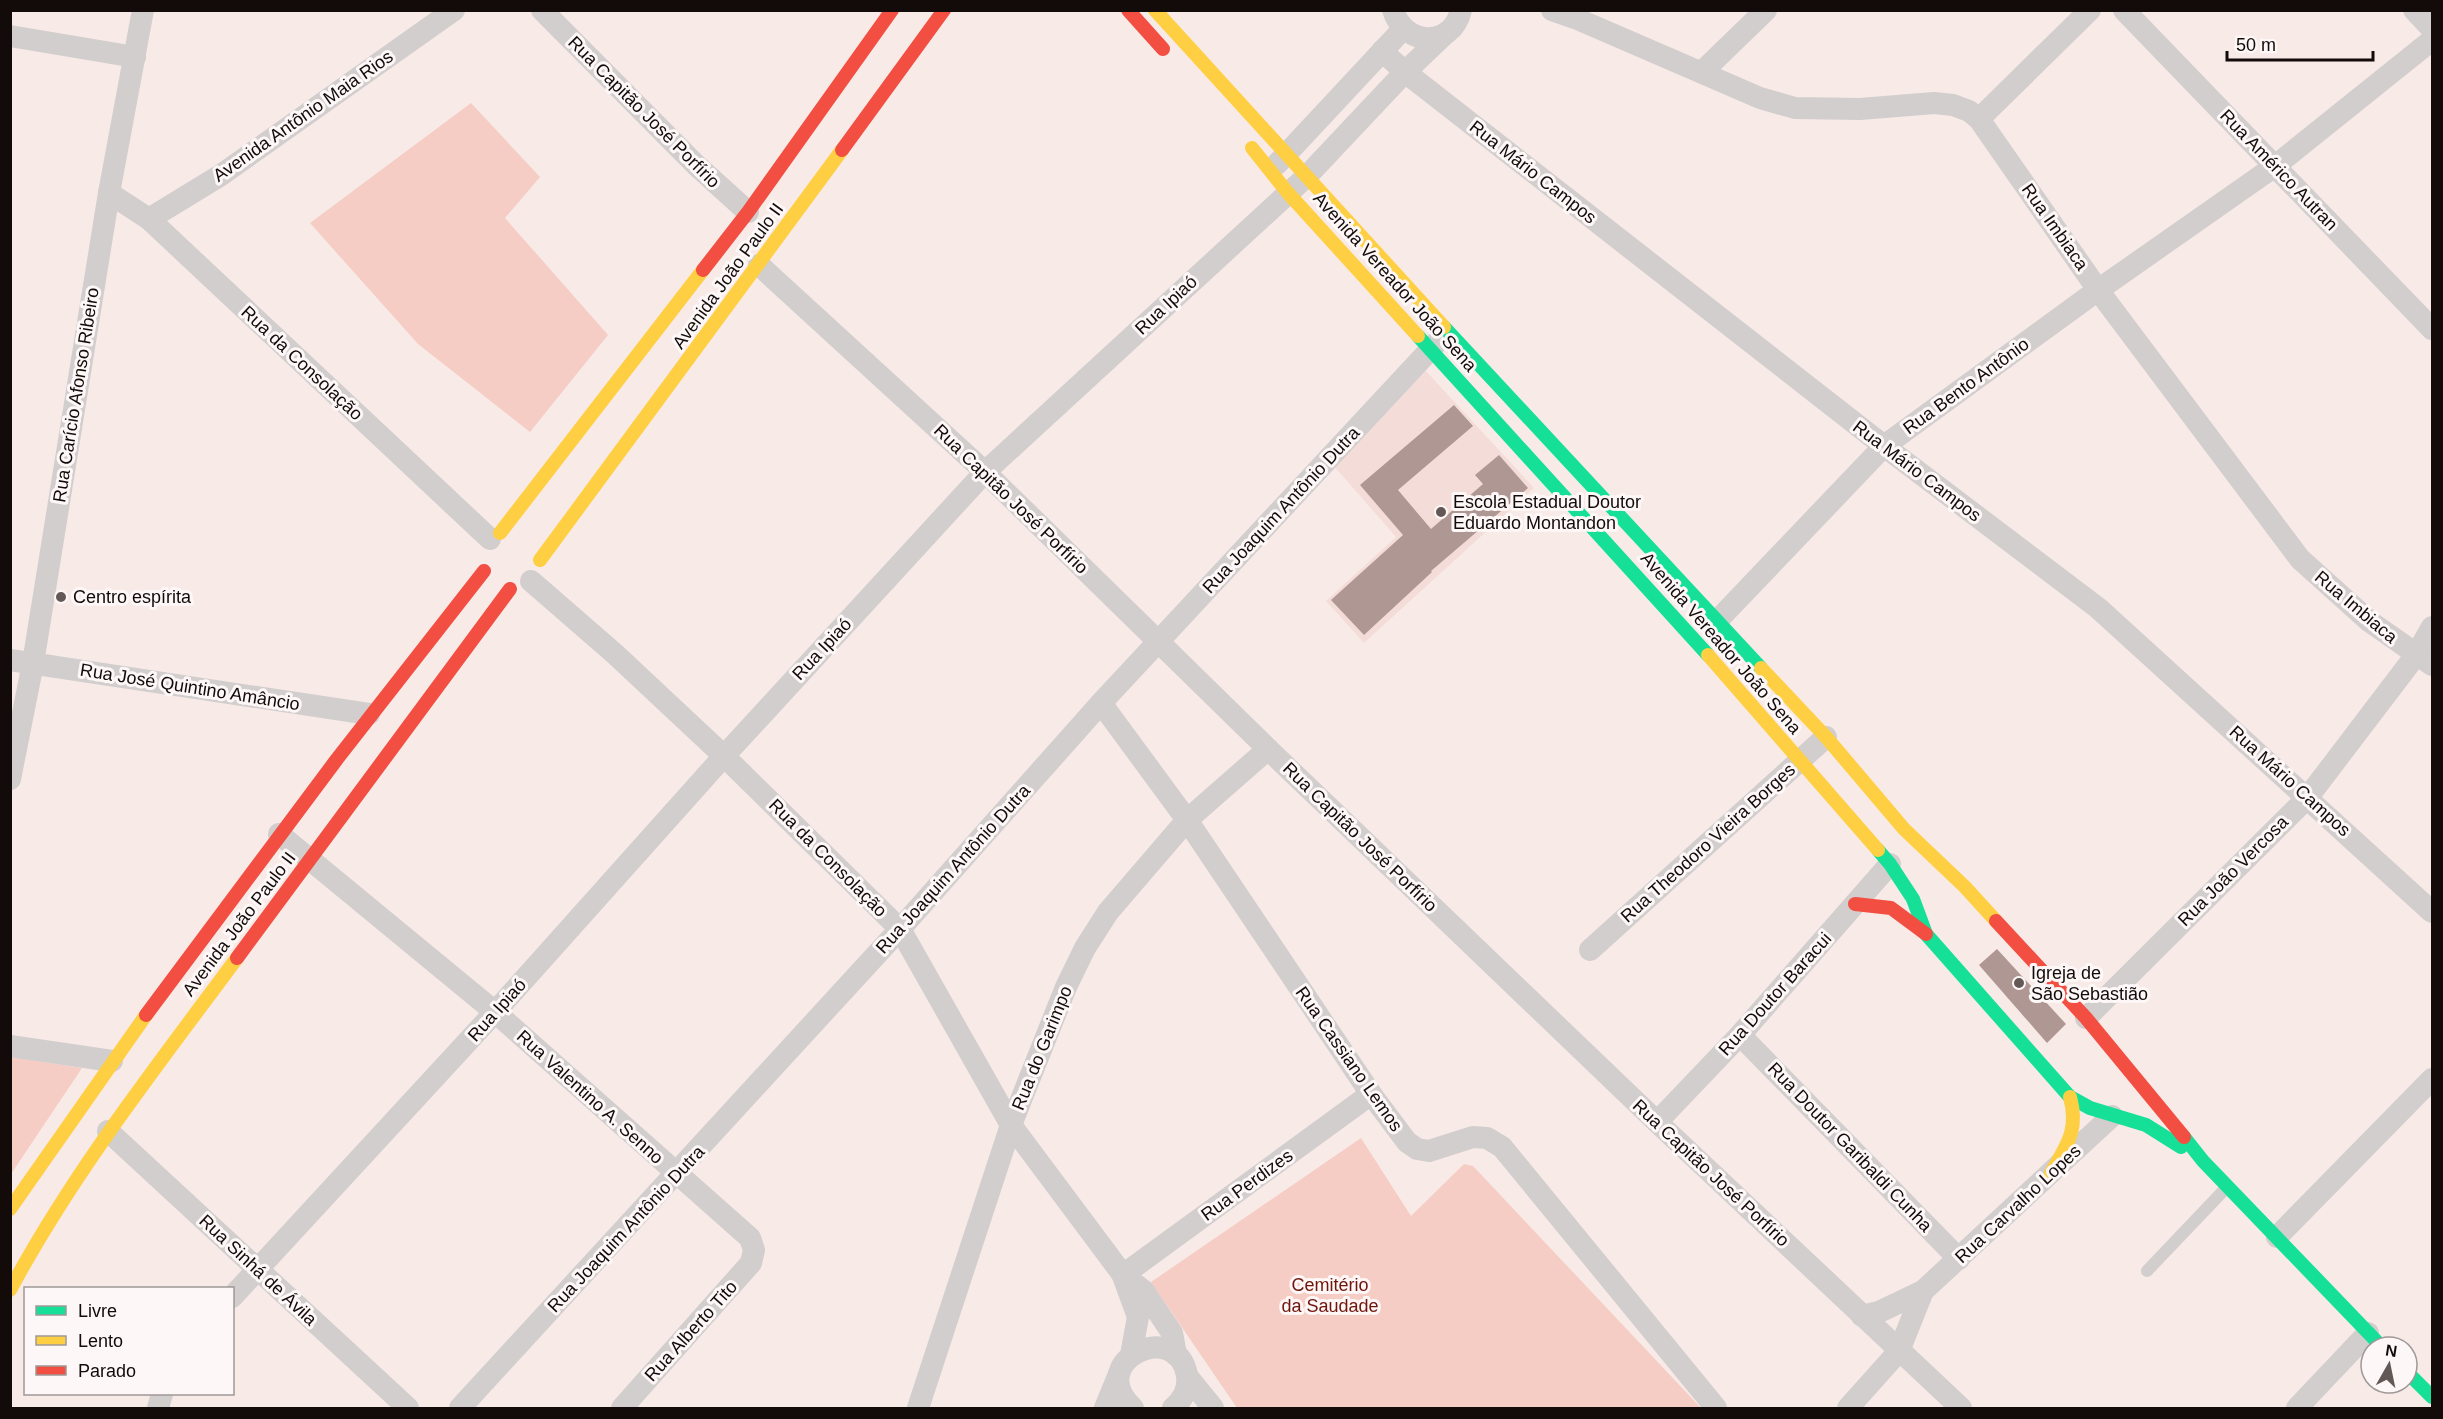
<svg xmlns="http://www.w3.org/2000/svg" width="2443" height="1419" viewBox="0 0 2443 1419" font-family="Helvetica,sans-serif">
<rect width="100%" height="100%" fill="#f8eae7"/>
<path fill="#f4ddd8" d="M1425,370L1534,488L1364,643L1326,601L1396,537L1333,465Z"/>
<g fill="#f6cdc5">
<path d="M471,103L540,177L505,218L608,335L530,432L418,344L310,223Z"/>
<path d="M11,1057L82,1068L11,1174Z"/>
<path d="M1361,1138L1411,1216L1464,1164L1473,1166L1701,1408H1237L1151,1282Z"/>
</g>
<g fill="#af9793">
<path d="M1454,405L1473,426L1398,490L1431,529L1483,484L1475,475L1499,455L1528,488L1431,571L1432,572L1364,635L1331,600L1403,535L1360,485Z"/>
<path d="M1997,949L2066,1024L2047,1043L1979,965Z"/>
</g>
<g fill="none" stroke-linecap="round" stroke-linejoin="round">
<path stroke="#d1cecd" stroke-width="12" d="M2147,1271L2227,1187"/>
<g stroke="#d1cecd" stroke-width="22">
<path d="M542,10L695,164L748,212"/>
<path d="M1393,10C1404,46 1452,49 1461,10"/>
<path d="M1552,10L1575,18L1760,98L1795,108L1860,109L1934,103L1953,105L1969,111L1979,119L2098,290L2300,559L2369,621L2432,665"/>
<path d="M2124,10L2432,329"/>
<path d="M2414,10L2432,29"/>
<path d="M10,36L135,57"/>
<path d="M1382,51L1405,72L1884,446L2098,608L2432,912"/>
<path d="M1702,72L1766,10"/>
<path d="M1979,119L2090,10"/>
<path d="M1277,164L1403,29"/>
<path d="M109,193L149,219L490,539"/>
<path d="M149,219L221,175L454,10"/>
<path d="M759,265L985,472L1268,749L1657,1122L1961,1408"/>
<path d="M531,581L615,654L724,756L900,929L1011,1125L1123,1275L1144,1291L1172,1333L1176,1355"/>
<path d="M1717,621L1884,446L2098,290L2275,166L2432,40"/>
<path d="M10,660L369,714"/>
<path d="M1101,703L1187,820L1371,1094L1407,1142L1417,1149L1429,1151L1473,1137L1487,1138L1502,1147L1716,1408"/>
<path d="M10,779L33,663L109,193L143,10"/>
<path d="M279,834L495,1012L750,1238L754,1250L751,1263L622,1408"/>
<path d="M1590,950L1826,737"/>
<path d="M2086,1018L2308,797L2416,655L2432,627"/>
<path d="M1740,1035L1959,1259"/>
<path d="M10,1046L112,1061"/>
<path d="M1657,1122L1740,1035L1890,864"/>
<path d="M108,1131L408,1408"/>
<path d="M2277,1237L2432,1079"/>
<path d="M1123,1275L1371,1094"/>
<path d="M1123,1276L1138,1317L1131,1355"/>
<path d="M232,1297L495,1012L724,756L985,472L1307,176L1405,72L1446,33"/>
<path d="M1862,1316L1879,1312L1923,1291L2112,1116"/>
<path d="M1187,1376L1213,1408"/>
<path d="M158,1408L162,1394"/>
<path d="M460,1408L900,929L1101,703L1440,339"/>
<path d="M918,1408L1011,1125L1066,987L1085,948L1108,912L1187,820L1268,749"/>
<path d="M1105,1408L1119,1374"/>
<path d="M1133,1408C1083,1362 1176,1317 1187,1375C1189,1388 1183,1400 1173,1408"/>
<path d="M1848,1408L1899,1351L1923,1291"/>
<path d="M2297,1408L2368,1333"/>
</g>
<g stroke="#16e098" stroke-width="14">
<path d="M1444,327L1761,668"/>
<path d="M1418,336L1708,655"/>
<path d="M1878,850L1890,864L1913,899L1926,934L2070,1097L2090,1108L2146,1125L2181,1147"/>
<path d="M2184,1137L2203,1161L2382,1347"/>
<path d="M2407,1372L2432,1397"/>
</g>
<g stroke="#ffcf43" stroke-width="14">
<path d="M1155,10L1444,327"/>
<path d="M1252,148L1288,193L1418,336"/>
<path d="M500,533L703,270"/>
<path d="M540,560L842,150"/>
<path d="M1708,655L1878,850"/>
<path d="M1761,668L1826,737L1904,829L1965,887L1996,921"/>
<path d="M2051,1173C2067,1145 2079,1130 2070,1097"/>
<path d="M10,1209L146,1015"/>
<path d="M10,1290C74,1171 157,1066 237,958"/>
</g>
<g stroke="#f24e42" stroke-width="14">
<path d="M1128,10L1163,49"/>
<path d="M842,150L944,10"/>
<path d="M703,270L748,212L892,10"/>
<path d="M1855,904L1891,908L1926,934"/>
<path d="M1996,921L2086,1018L2184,1137"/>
<path d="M237,958L510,589"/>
<path d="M146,1015L337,759L484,571"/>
</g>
</g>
<g fill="#625957" stroke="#fdf8f7" stroke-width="2">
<circle cx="1441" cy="512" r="6"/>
<circle cx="61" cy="597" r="6"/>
<circle cx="2019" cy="983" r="6"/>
</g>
<g text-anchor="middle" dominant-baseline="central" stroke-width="6" stroke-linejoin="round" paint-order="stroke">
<g font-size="18" fill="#120b09" stroke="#fdf8f7">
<text transform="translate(644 112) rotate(45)">Rua Capitão José Porfírio</text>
<text transform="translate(303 116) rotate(-35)">Avenida Antônio Maia Rios</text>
<text transform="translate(2279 170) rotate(46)">Rua Américo Autran</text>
<text transform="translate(1533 172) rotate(38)">Rua Mário Campos</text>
<text transform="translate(2055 227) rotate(55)">Rua Imbiaca</text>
<text transform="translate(728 276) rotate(-54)">Avenida João Paulo II</text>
<text transform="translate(1395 282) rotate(48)">Avenida Vereador João Sena</text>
<text transform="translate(1166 305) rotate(-43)">Rua Ipiaó</text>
<text transform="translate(302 363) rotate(43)">Rua da Consolação</text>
<text transform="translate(1966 386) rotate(-36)">Rua Bento Antônio</text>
<text transform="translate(76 395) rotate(-81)">Rua Carício Afonso Ribeiro</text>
<text transform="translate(1917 471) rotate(37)">Rua Mário Campos</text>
<text transform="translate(1011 499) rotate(44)">Rua Capitão José Porfírio</text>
<text transform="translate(1281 510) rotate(-47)">Rua Joaquim Antônio Dutra</text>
<text transform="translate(2356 607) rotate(40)">Rua Imbiaca</text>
<text transform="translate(1721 643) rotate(49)">Avenida Vereador João Sena</text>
<text transform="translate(822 649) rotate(-47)">Rua Ipiaó</text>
<text transform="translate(190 687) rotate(9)">Rua José Quintino Amâncio</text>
<text transform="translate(2290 781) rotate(42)">Rua Mário Campos</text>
<text transform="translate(1360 837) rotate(44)">Rua Capitão José Porfírio</text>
<text transform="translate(1708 843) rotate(-42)">Rua Theodoro Vieira Borges</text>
<text transform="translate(828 858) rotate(45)">Rua da Consolação</text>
<text transform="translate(953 869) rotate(-48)">Rua Joaquim Antônio Dutra</text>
<text transform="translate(2233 871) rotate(-45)">Rua João Vercosa</text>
<text transform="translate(239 924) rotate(-53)">Avenida João Paulo II</text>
<text transform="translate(1775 994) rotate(-48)">Rua Doutor Baracui</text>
<text transform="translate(497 1010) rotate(-48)">Rua Ipiaó</text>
<text transform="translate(1042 1048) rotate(-68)">Rua do Garimpo</text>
<text transform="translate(1349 1059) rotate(55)">Rua Cassiano Lemos</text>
<text transform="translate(590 1097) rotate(42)">Rua Valentino A. Senno</text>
<text transform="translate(1850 1147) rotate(46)">Rua Doutor Garibaldi Cunha</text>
<text transform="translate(1711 1173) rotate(43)">Rua Capitão José Porfírio</text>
<text transform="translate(1247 1185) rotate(-36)">Rua Perdizes</text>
<text transform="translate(2018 1204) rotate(-43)">Rua Carvalho Lopes</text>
<text transform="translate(626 1229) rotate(-47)">Rua Joaquim Antônio Dutra</text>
<text transform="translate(258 1270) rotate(43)">Rua Sinhá de Ávila</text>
<text transform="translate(691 1331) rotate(-48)">Rua Alberto Tito</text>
</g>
<g font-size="18" fill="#120b09" stroke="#fdf8f7" text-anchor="start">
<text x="1453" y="502">Escola Estadual Doutor<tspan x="1453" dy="21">Eduardo Montandon</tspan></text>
<text x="73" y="597">Centro espírita</text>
<text x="2031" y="973">Igreja de<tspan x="2031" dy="21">São Sebastião</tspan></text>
</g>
<g font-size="18" fill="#6f150b" stroke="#fdf8f7">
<text x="1330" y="1285">Cemitério<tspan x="1330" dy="21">da Saudade</tspan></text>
</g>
</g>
<rect width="2443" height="1419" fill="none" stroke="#120b09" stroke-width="24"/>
<rect x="24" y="1287" width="210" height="108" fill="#fdf8f7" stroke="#9f9998" stroke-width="1.5"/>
<rect x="36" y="1306" width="30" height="9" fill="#16e098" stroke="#9f9998" stroke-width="1.5"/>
<text x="78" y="1317" font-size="18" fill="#120b09">Livre</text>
<rect x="36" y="1336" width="30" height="9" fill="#ffcf43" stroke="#9f9998" stroke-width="1.5"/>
<text x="78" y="1347" font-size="18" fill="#120b09">Lento</text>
<rect x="36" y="1366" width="30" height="9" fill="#f24e42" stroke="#9f9998" stroke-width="1.5"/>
<text x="78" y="1377" font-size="18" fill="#120b09">Parado</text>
<g transform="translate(2389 1365) rotate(9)"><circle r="28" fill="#fdf8f7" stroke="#9f9998" stroke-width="1.5"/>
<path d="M0-4.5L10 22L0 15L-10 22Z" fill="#625957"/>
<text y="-9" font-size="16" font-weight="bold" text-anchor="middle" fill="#120b09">N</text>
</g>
<path d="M2227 51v9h146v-9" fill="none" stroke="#120b09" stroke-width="3"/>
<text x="2236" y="51" font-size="18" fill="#120b09" stroke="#fdf8f7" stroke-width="4.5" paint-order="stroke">50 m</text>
</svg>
